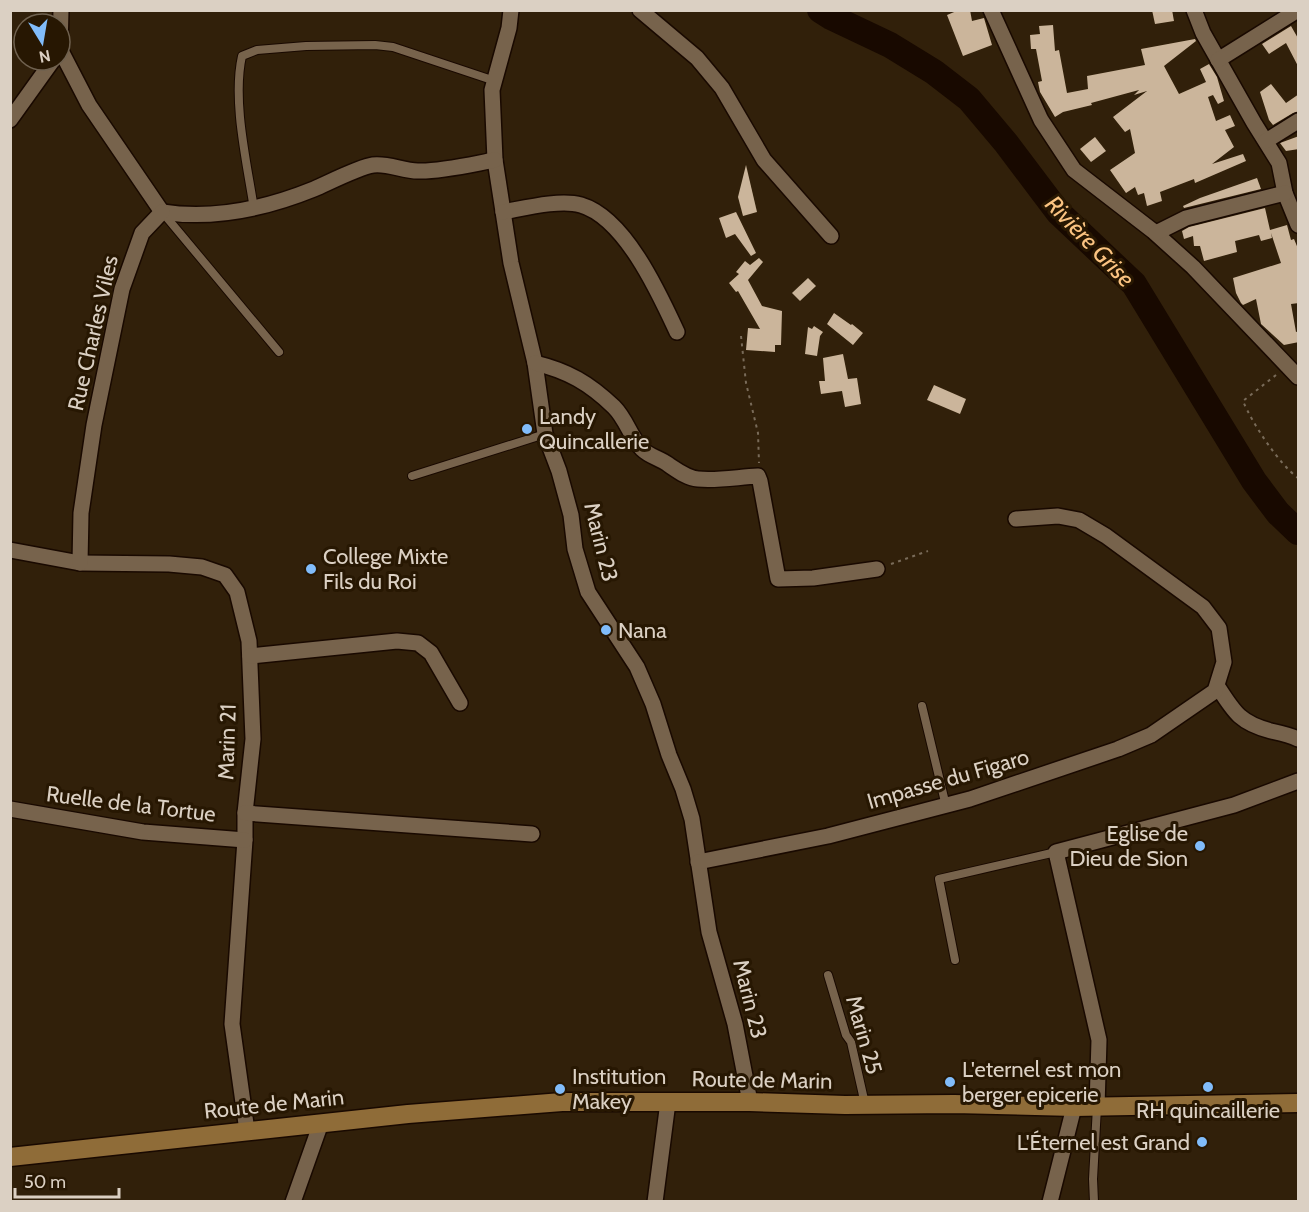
<svg xmlns="http://www.w3.org/2000/svg" width="1309" height="1212" viewBox="0 0 1309 1212" font-family="Cabin,sans-serif">
<rect width="100%" height="100%" fill="#31200a"/>
<g fill="none" stroke-linecap="round" stroke-linejoin="round">
<path stroke="#180900" stroke-width="26" d="M820,10L831,17L890,45L934,72L969,99L1006,143L1058,212L1134,284L1254,481L1278,513L1298,532"/>
</g>
<g fill="#cbb59b">
<path d="M959,10H970L972,21L984,18L992,45L963,56L947,15Z"/>
<path d="M1152,10H1172L1174,21L1155,24Z"/>
<path d="M1053,25L1055,51L1059,50L1067,93L1088,89L1087,76L1145,65L1141,49L1195,39L1196,41L1164,66L1179,94L1206,82L1200,69L1209,64L1217,77L1224,101L1218,104L1213,95L1208,97L1216,121L1230,115L1235,126L1225,130L1234,147L1212,164L1243,154L1246,161L1195,183L1194,179L1160,192L1162,201L1147,206L1144,193L1138,195L1135,187L1126,193L1110,170L1135,153L1130,129L1125,132L1113,117L1147,91L1134,95L1139,90L1091,103L1092,105L1063,112L1055,117L1040,92L1038,82L1042,81L1036,49H1031L1030,35L1040,34L1039,26Z"/>
<path d="M1291,26L1299,40V68L1286,43L1269,54L1262,44Z"/>
<path d="M1271,84L1286,103L1299,94V111L1293,113L1273,125L1269,120L1260,92Z"/>
<path d="M1299,136V149L1286,151L1280,143Z"/>
<path d="M1095,137L1106,151L1091,162L1080,149Z"/>
<path d="M746,165L757,212L743,216L738,197Z"/>
<path d="M1257,178L1261,189L1184,208L1183,206L1200,198Z"/>
<path d="M1265,208L1270,230L1287,225L1291,240L1294,239L1299,251V303L1291,304L1296,332L1299,331V342L1284,345L1261,324L1256,299L1243,305L1241,303L1236,293L1233,278L1281,263L1271,233L1272,238L1261,241L1259,235L1235,241L1237,252L1204,261L1200,246H1194L1193,236L1184,239L1182,231L1189,227Z"/>
<path d="M736,212L756,253L751,256L735,234L726,238L719,218Z"/>
<path d="M759,258L763,262L748,280L762,306L782,311L781,345H775V352L746,350L748,328L760,329L738,291L736,292L729,283L739,274L736,272L745,261L750,265Z"/>
<path d="M808,278L816,286L800,301L792,293Z"/>
<path d="M834,313L851,325L852,324L863,333L853,345L827,324Z"/>
<path d="M814,326L823,332L820,336L817,356L805,354L808,327L812,329Z"/>
<path d="M843,354L848,379L857,378L861,404L845,407L842,391L821,394L819,381H825L823,358Z"/>
<path d="M934,385L966,399L960,414L927,400Z"/>
</g>
<g fill="none" stroke-linecap="round" stroke-linejoin="round">
<g stroke="#190900" stroke-width="10">
<g id="lane">
<path d="M254,209C247,163 232,101 242,56L257,50L306,46L375,45L393,47L495,81"/>
<path d="M163,213L279,352"/>
<path d="M412,476L545,434"/>
<path d="M922,706L946,806"/>
<path d="M955,960L939,879L1056,852"/>
<path d="M828,975L846,1035L851,1042L865,1104"/>
<path d="M1094,1202L1093,1179L1097,1107"/>
</g>
</g>
<g stroke="#190900" stroke-width="18">
<g id="street">
<path d="M61,10L60,49L89,105L162,212"/>
<path d="M511,10L509,28L492,90L495,160L511,263L535,363L545,434L559,471L571,515L575,549L588,592L637,667L653,704L669,755L683,789L692,819L709,932L735,1024L750,1102"/>
<path d="M640,10L697,58L722,88L764,160L831,236"/>
<path d="M991,10L1041,120L1074,170L1153,231L1193,267L1298,377"/>
<path d="M1194,10L1203,33L1254,123L1279,163L1285,193L1298,225"/>
<path d="M1218,60L1298,10"/>
<path d="M10,120L53,60"/>
<path d="M1266,141L1298,121"/>
<path d="M162,212C213,220 267,208 314,189C328,183 359,167 373,165C388,163 403,171 418,171C439,172 473,164 495,160"/>
<path d="M503,212C525,208 560,199 581,205C625,218 659,293 677,332"/>
<path d="M1156,233L1186,218L1285,193"/>
<path d="M535,363C568,371 589,383 614,407C627,420 630,437 642,449C650,457 660,458 669,465C678,471 687,478 698,479C717,481 738,477 758,476L760,481L778,579L813,578L877,569"/>
<path d="M10,550L80,563L169,564L202,567L225,575L237,592L249,641L253,739L245,813V840L232,1024L247,1131"/>
<path d="M80,563L81,513L94,425L122,289L142,233L162,212"/>
<path d="M250,656L397,641L418,643L431,653L460,703"/>
<path d="M1218,687C1234,712 1240,723 1271,731C1280,733 1290,735 1298,739"/>
<path d="M10,809L143,832L245,840"/>
<path d="M245,813L532,834"/>
<path d="M698,862L828,836L970,799L1118,749L1151,735L1215,691L1224,662L1219,628L1203,607L1106,536L1079,520L1058,516L1016,519"/>
<path d="M1097,1107L1099,1040L1056,852L1234,805L1298,781"/>
<path d="M293,1202L321,1123"/>
<path d="M655,1202L668,1102"/>
<path d="M1050,1202L1074,1107"/>
</g>
</g>
<g stroke="#190900" stroke-width="21">
<path id="secondary" d="M10,1157L408,1114L562,1102H750L845,1105L954,1104L1074,1107L1298,1103"/>
</g>
<g stroke="#796b59" stroke-width="2" stroke-dasharray="3 4.5" stroke-linecap="butt">
<path d="M741,336L746,383L758,433L759,463"/>
<path d="M1276,375L1243,401C1252,423 1279,464 1298,478"/>
<path d="M891,564L928,551"/>
</g>
<use href="#lane" stroke="#77634c" stroke-width="8"/>
<use href="#street" stroke="#77634c" stroke-width="15"/>
<use href="#secondary" stroke="#8f6c38" stroke-width="18"/>
</g>
<g fill="#81bcfa" stroke="#271702" stroke-width="2">
<circle cx="527" cy="429" r="6"/>
<circle cx="311" cy="569" r="6"/>
<circle cx="606" cy="630" r="6"/>
<circle cx="1200" cy="846" r="6"/>
<circle cx="950" cy="1082" r="6"/>
<circle cx="1208" cy="1087" r="6"/>
<circle cx="560" cy="1089" r="6"/>
<circle cx="1202" cy="1142" r="6"/>
</g>
<g text-anchor="middle" dominant-baseline="central" stroke-width="6" stroke-linejoin="round" paint-order="stroke">
<g font-size="22" fill="#dbd0c3" stroke="#271702">
<text transform="translate(93 333) rotate(-77)">Rue Charles Viles</text>
<text transform="translate(601 542) rotate(76)">Marin 23</text>
<text transform="translate(227 742) rotate(-88)">Marin 21</text>
<text transform="translate(948 779) rotate(-16)">Impasse du Figaro</text>
<text transform="translate(131 804) rotate(7)">Ruelle de la Tortue</text>
<text transform="translate(750 999) rotate(76)">Marin 23</text>
<text transform="translate(864 1035) rotate(74)">Marin 25</text>
<text transform="translate(762 1080) rotate(1)">Route de Marin</text>
<text transform="translate(274 1104) rotate(-6)">Route de Marin</text>
</g>
<g font-size="22" fill="#dbd0c3" stroke="#271702" text-anchor="start">
<text x="539" y="416">Landy<tspan x="539" dy="25">Quincallerie</tspan></text>
<text x="323" y="556">College Mixte<tspan x="323" dy="25">Fils du Roi</tspan></text>
<text x="618" y="630">Nana</text>
<text x="1188" y="833" text-anchor="end">Eglise de<tspan x="1188" dy="25">Dieu de Sion</tspan></text>
<text x="962" y="1069">L'eternel est mon<tspan x="962" dy="25">berger epicerie</tspan></text>
<text x="572" y="1076">Institution<tspan x="572" dy="25">Makey</tspan></text>
<text x="1208" y="1110" text-anchor="middle">RH quincaillerie</text>
<text x="1190" y="1142" text-anchor="end">L'Éternel est Grand</text>
</g>
<g font-size="24" font-style="italic" fill="#fbc381" stroke="#271702">
<text transform="translate(1090 241) rotate(46)">Rivière Grise</text>
</g>
</g>
<rect width="1309" height="1212" fill="none" stroke="#dbd0c3" stroke-width="24"/>
<g transform="translate(42 42) rotate(169)"><circle r="28" fill="#271702" stroke="#6f614f" stroke-width="1.5"/>
<path d="M0-4.5L10 22L0 15L-10 22Z" fill="#81bcfa"/>
<text y="-9" font-size="16" font-weight="bold" text-anchor="middle" fill="#dbd0c3">N</text>
</g>
<path d="M15 1188v9h104v-9" fill="none" stroke="#dbd0c3" stroke-width="3"/>
<text x="24" y="1188" font-size="18" fill="#dbd0c3" stroke="#271702" stroke-width="4.5" paint-order="stroke">50 m</text>
</svg>
